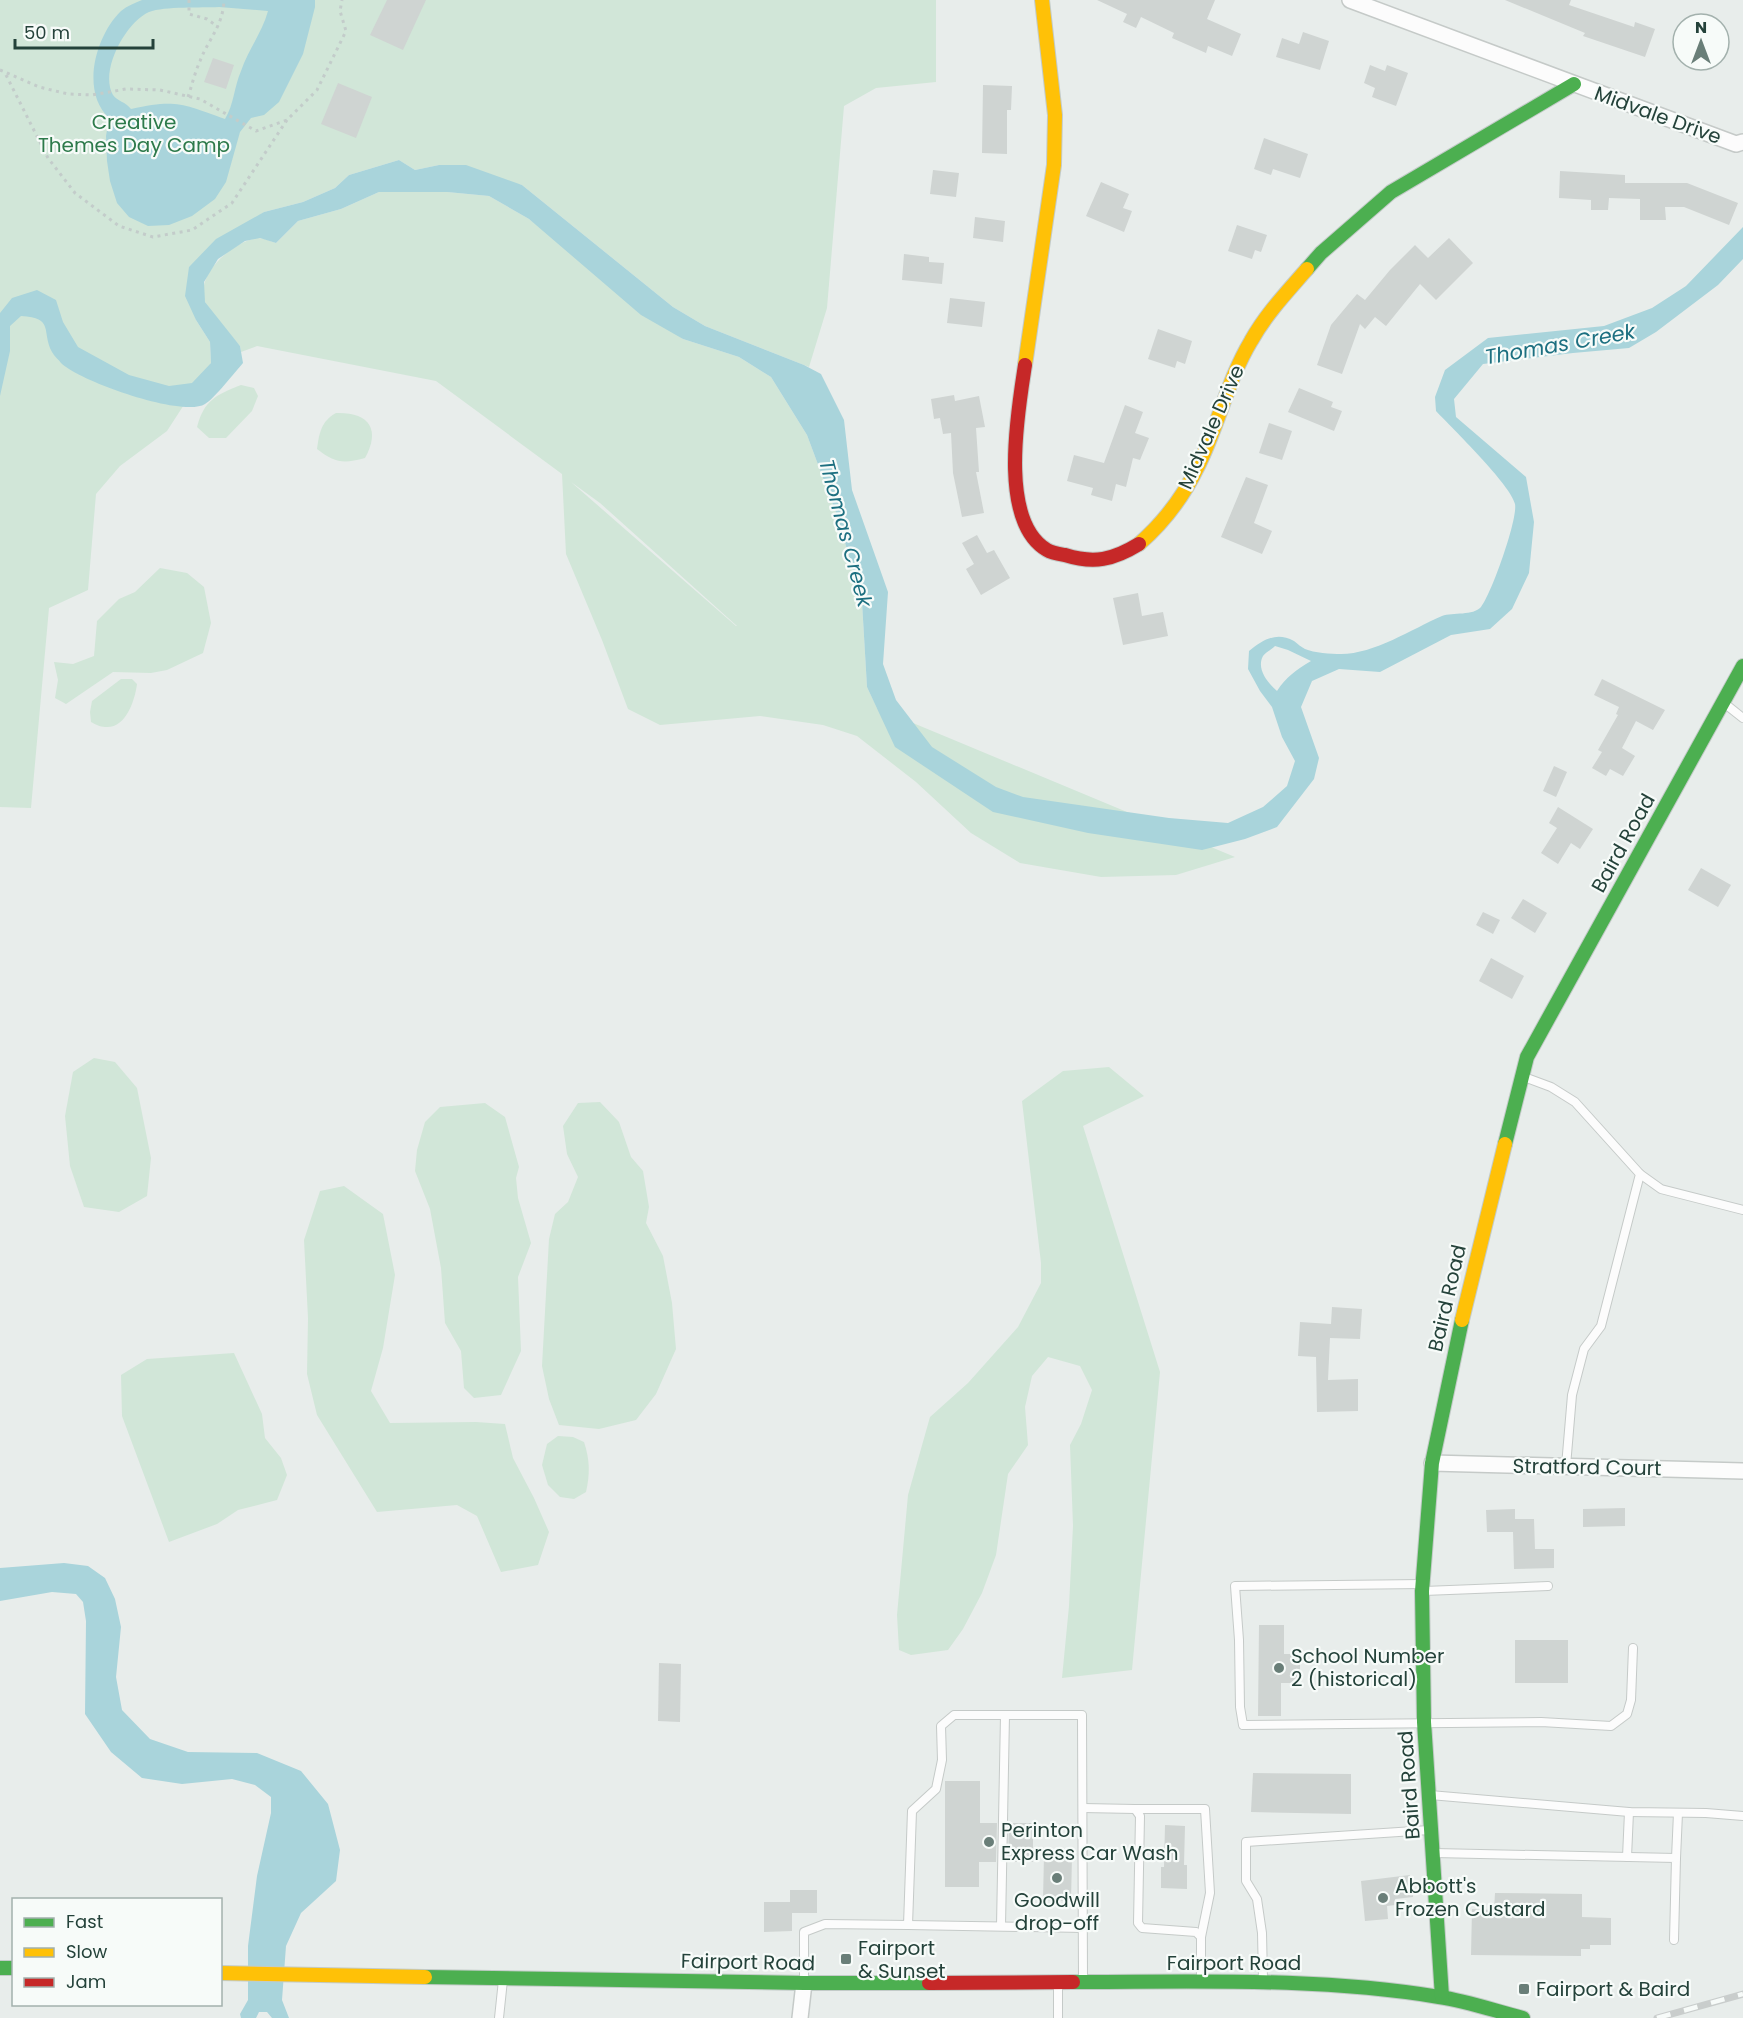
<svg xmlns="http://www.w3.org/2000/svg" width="1743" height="2018" viewBox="0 0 1743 2018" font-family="Poppins,sans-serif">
<rect width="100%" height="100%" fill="#e8edeb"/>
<g fill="#d1e6d8" fill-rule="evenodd">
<path d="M0,0H936V82L876,88L844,106L827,308L809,367L705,326L673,307L522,185L439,165L415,170L399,160L349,175L335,188L303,202L264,212L189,267L196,320L210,342L211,363L167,431L120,466L96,494L88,590L49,608L31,808L0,807Z"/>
<path d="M379,192H447L489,196L529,219L683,339L739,357L771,377L807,435L838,518L862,602L867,687L877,708L1235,857L1176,875L1101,877L1020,863L971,833L916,782L857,736L823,725L760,716L660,725L628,709L602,640L566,554L562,474L436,381L257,346L241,352L240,346C231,335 210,314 205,302C194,275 233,241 258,238C264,238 270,241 276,243L298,221L341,209ZM571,482L600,503L737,626H736Z"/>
<path d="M241,385L254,388L258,396L252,411L226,438H209L197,427C204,400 216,395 241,385Z"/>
<path d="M336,413C369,412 381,429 365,458C343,464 335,463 317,449C319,434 321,421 336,413Z"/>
<path d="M160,568L187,573L204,587L211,623L203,653L167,670L151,673L113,672L66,704L55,698L58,680L54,662L73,664L94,656L97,621L119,599L135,592Z"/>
<path d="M121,679H132L137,684C135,700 126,729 105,727C100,727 95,724 91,722L90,712L92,701Z"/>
<path d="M94,1058L115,1062L137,1088L151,1158L147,1196L119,1212L84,1207L70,1166L65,1116L73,1072Z"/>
<path d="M1109,1067L1144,1096L1083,1126L1160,1372L1132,1670L1062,1678L1069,1606L1073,1526L1070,1445L1081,1424L1092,1390L1080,1366L1048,1357L1032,1376L1025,1407L1028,1445L1008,1474L996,1555L982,1593L963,1629L948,1650L911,1655L899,1650L897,1615L908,1495L930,1417L968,1383L1018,1327L1041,1283V1263L1022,1101L1063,1071Z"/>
<path d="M600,1102L619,1122L631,1157L643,1171L649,1207L646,1223L663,1256L672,1303L676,1349L656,1394L636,1420L599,1429L559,1425L549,1399L542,1366L549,1239L555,1214L568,1202L578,1177L567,1154L563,1126L578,1103Z"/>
<path d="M485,1103L505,1117L519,1167L516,1178L518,1198L531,1243L518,1277L521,1351L501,1395L474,1398L464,1388L461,1351L445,1323L441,1268L430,1209L415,1171L417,1150L425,1122L440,1107Z"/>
<path d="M344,1186L383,1214L395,1275L383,1348L371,1391L390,1423L476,1422L505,1424L513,1458L534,1498L549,1532L538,1565L501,1572L477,1516L457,1505L377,1512L317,1415L307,1374L308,1318L304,1240L320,1191Z"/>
<path d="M234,1353L262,1414L265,1438L281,1458L287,1475L277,1500L238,1510L217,1524L169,1542L122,1416L121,1375L147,1359Z"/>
<path d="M558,1436L573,1437L584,1442C590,1460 590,1474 586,1492L574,1499L560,1497L548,1485L542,1465L547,1444Z"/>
</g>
<g fill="#a9d4db" fill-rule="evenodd">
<path d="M142,0H315V7L303,54L279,102L264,115L251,118L240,132L226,182L215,199L192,216L169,225L148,226L129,217L117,203L110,181L107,161L106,136L109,118C80,91 96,35 121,11C127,6 135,3 142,0ZM219,7L268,11C262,33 248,50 241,71C234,87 234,104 225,119C183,104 176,99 131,109C126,102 117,101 113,95C99,71 126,22 149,12C165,6 201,8 219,7Z"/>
<path d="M399,160L415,170L439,165H466L522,185L673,307L705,326L804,365L821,374L844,420L852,490L888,592L883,664L896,700L932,747L996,787L1023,797L1169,818L1228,823L1263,807L1287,786L1295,761L1282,737L1272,707L1260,691L1248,669L1249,651C1263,640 1276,631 1294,641C1298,644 1301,647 1305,649C1314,653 1331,654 1341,654C1374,654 1412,629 1442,616C1453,612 1473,616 1481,607C1491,595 1518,519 1515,504C1511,485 1452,428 1436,411L1435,397L1445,370L1488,338L1604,326L1652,308L1686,286L1743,227V259L1718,285L1656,332L1629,348L1573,353L1483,364L1454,399L1456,417L1526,477L1534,522L1529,573L1512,609L1490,629L1451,635L1380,672L1339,669L1312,681L1301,707L1319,758L1314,779L1277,827L1245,839L1202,850L1088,833L993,812L895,747L867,687L862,602L838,518L807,435L771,377L739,357L683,339L641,315L529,219L489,196L447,192H379L341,209L298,221L276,243L260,238L245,241L218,259L204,282L205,302L240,346L243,363C235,372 214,399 205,404C183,418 79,381 61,363C59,360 54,356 52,352C41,331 55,318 21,316L10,326V351L0,396V313L12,298L37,290L56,300L63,322L78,347L129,375L169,386L192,383L211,363L210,342L196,320L185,296L189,267L216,239L264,212L303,202L335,188L349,175ZM1275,646L1288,650L1311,661C1296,670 1286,677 1277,691C1268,683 1256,669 1263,656C1265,653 1272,649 1275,646Z"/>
<path d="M64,1563L88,1566L105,1578L115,1599L121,1627L116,1677L122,1710L150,1739L188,1752L257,1753L301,1771L328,1804L340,1850L336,1881L301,1913L286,1946L282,2000L289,2018H272L267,2012H259L256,2018H241L240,2014L248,2000V1946L257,1876L271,1813V1797L255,1785L232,1779L182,1784L142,1778L111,1752L85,1714L86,1621L83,1602L76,1594L52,1592L0,1601V1568Z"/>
</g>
<g fill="#cfd4d2">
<path d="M387,0H426L403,50L370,35Z"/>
<path d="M1097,0H1215L1207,19L1241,34L1232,56L1208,46L1206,53L1172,38L1174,33L1141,17L1136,28L1123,22L1127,14Z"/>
<path d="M1505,0H1571L1569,5L1634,27L1635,22L1655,29L1645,57L1583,36L1585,33Z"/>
<path d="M1303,32L1329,41L1320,70L1276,57L1282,38L1299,44Z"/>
<path d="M213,58L234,65L226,89L204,82Z"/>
<path d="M1370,65L1385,71L1387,65L1408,73L1396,106L1372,97L1375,88L1364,83Z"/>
<path d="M338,83L372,97L356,138L321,124Z"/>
<path d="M983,85L1012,86L1011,110H1007V154L982,153Z"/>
<path d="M1264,138L1308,154L1300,178L1273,169L1271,175L1254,169Z"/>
<path d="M933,170L959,173L956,197L930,194Z"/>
<path d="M1560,171L1625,175V183H1687L1738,203L1729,225L1684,207H1665L1666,220H1640V199L1609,198L1608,210H1591V200L1559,198Z"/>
<path d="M1101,182L1129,194L1123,208L1132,211L1124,232L1086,216Z"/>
<path d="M975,217L1005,221L1003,242L973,238Z"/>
<path d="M1237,225L1267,235L1261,252L1255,250L1252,259L1228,251Z"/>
<path d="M1449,238L1473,263L1436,300L1420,284L1386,326L1375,317L1365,329L1360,324L1342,374L1317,365L1331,325L1357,294L1365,300L1390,270L1415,245L1428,258Z"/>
<path d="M904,254L929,257V262L944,263L942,284L902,280Z"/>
<path d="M950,298L985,302L982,327L947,323Z"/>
<path d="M1158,329L1192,341L1185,364L1177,361L1175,368L1148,359Z"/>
<path d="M1299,388L1333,402L1331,407L1342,411L1334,431L1288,412Z"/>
<path d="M954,395L955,401L979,396L985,427L976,428L979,472H976L984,513L962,517L953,473L951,433L943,434L940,418L934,419L931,399Z"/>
<path d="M1125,405L1143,412L1135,433L1149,438L1140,460L1133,458L1126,487L1116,484L1112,501L1091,495L1093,488L1067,481L1074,455L1104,463Z"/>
<path d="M1269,423L1292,431L1282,460L1259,453Z"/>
<path d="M1246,477L1268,485L1254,523L1272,531L1262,554L1221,537Z"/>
<path d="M977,535L987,553L994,550L1010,578L981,595L966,569L974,564L962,543Z"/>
<path d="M1138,593L1142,616L1163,612L1168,636L1123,645L1113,598Z"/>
<path d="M1602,679L1665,710L1653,730L1636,721L1622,748L1635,756L1623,776L1610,769L1606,776L1592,768L1602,752L1598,750L1618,715L1616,714L1619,707L1594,695Z"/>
<path d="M1554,766L1567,772L1556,797L1543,791Z"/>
<path d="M1558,807L1593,829L1580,849L1571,843L1558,864L1541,853L1557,828L1549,823Z"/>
<path d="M1701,868L1731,885L1718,907L1688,890Z"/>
<path d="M1523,899L1547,913L1535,933L1511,918Z"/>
<path d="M1483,912L1500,920L1493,934L1476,925Z"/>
<path d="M1491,958L1524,976L1512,999L1479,981Z"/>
<path d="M1332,1307L1362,1309L1360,1339L1330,1338L1328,1380L1358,1379V1411L1317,1412L1316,1357L1298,1356L1300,1322L1331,1324Z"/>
<path d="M1625,1508V1526L1583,1527V1509Z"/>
<path d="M1515,1509V1519H1534L1535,1549H1554V1568L1514,1569L1513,1532H1487L1486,1510Z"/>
<path d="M1259,1625H1284V1654H1300V1683H1281V1716H1258Z"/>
<rect x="1515" y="1640" width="53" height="43"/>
<path d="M659,1663L681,1664L680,1722L658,1721Z"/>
<path d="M1253,1773L1351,1774V1814L1251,1812Z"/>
<path d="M945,1781H980V1823H997L996,1862H979V1887H945Z"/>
<path d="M1009,1823H1033V1862H1008Z"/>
<path d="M1165,1825L1185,1826L1184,1865H1187V1889L1161,1888V1867H1164Z"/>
<path d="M1044,1855L1072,1856L1071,1901L1043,1900Z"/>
<path d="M1410,1875L1413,1897L1395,1899V1905L1387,1906L1388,1919L1365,1921L1361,1881Z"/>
<path d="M790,1890H817V1913H792V1931L764,1932V1902H790Z"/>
<path d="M1495,1893L1582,1894V1917L1611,1918V1945H1590V1949H1581V1956L1471,1955L1472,1909L1494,1910Z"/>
</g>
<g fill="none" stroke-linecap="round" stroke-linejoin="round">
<g stroke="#c5cac8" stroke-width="10">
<g id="lane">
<path d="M1724,703L1743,718"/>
<path d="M1524,1077L1551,1087L1575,1102L1640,1174L1601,1326L1584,1349L1572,1395L1566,1466"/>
<path d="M1640,1174L1661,1189L1743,1210"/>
<path d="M1422,1584L1235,1586L1239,1640L1240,1707L1243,1725L1541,1722L1611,1726L1627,1714L1631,1700L1633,1648"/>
<path d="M1424,1591L1548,1586"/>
<path d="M1430,1795L1629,1812L1706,1813L1743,1816"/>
<path d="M1083,1808L1135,1809L1140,1816L1138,1923L1142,1928L1196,1932L1201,1937V1981"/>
<path d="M1135,1809H1205L1210,1893L1201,1937"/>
<path d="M1434,1853L1676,1858L1674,1940"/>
<path d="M1627,1857L1629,1812"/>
<path d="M1676,1858L1678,1813"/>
<path d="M908,1925L1084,1928"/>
<path d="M1001,1926L1005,1715"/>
<path d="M1263,1979L1262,1933L1257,1899L1246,1881V1842L1429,1830"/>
<path d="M804,1982V1932L825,1924L908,1925L912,1811L936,1789L942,1760L941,1726L954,1715H1082L1083,1981"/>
<path d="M1058,1984V2018"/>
<path d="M499,2018L503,1980"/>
</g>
</g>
<g stroke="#c5cac8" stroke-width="18">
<g id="street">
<path d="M1350,0L1736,144L1743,142"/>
<path d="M1432,1463L1743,1471"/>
<path d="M800,2018L804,1983"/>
</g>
</g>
<g stroke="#c3cbc8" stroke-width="16">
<g id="fast">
<path d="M1307,269L1321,253L1391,192L1574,84"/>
<path d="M1505,1144L1527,1057L1743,666"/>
<path d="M0,1968H14"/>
<path d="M425,1977L804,1983H929"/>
<path d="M1073,1982C1195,1982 1318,1977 1439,1997C1467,2001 1495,2011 1523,2018"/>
<path d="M1442,1997L1424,1722L1422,1591L1432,1463L1462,1320"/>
</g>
</g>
<g stroke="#c3cbc8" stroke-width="16">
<g id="slow">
<path d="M1025,365L1054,165L1055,115L1042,0"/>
<path d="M1139,544C1163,523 1183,497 1197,468C1218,427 1227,381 1251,341C1266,314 1287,292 1307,269"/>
<path d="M1462,1320L1505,1144"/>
<path d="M220,1973L425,1977"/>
</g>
</g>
<g stroke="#c3cbc8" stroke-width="16">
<g id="jam">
<path d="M1025,365C1018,411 998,521 1047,550C1052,553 1059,554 1065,555C1094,564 1113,560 1139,544"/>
<path d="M929,1983L1073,1982"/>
</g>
</g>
<g stroke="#c3ccca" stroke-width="3" stroke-dasharray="3 4.5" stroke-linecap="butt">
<path d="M189,0V14L207,19L218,27"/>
<path d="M0,70L39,87L68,94L92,95L126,89L160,90L200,99L256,131L287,120L317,90L346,31L340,11L342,0"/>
<path d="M6,75L48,158L75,193L119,226L153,237L192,230L232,203L287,120"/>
<path d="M188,97C192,85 195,72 200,61C209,38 223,26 224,0"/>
</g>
<use href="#lane" stroke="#fcfcfc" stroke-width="8"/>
<use href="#street" stroke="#fcfcfc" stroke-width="15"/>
<use href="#fast" stroke="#4caf50" stroke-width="14"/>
<use href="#slow" stroke="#ffc107" stroke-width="14"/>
<use href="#jam" stroke="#c62828" stroke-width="14"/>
<g stroke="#c9cdcc" stroke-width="7">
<path id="rail" d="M1657,2018L1743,1994"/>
</g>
<use href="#rail" stroke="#f7fbf9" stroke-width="4.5" stroke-dasharray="14" stroke-linecap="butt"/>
</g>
<g fill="#697e78" stroke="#f7fbf9" stroke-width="2">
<circle cx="1279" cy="1668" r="6"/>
<circle cx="989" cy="1842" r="6"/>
<circle cx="1057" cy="1878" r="6"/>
<circle cx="1383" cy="1898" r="6"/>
<rect x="840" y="1953" width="12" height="12" rx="3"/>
<rect x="1518" y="1983" width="12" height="12" rx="3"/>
</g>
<g text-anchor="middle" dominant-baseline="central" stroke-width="4.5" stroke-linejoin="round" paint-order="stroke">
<g font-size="20" fill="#24423a" stroke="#f7fbf9">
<text transform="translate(1658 115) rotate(20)">Midvale Drive</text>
<text transform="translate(1211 427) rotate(-66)">Midvale Drive</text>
<text transform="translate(1623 843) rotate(-61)">Baird Road</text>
<text transform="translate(1447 1298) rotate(-77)">Baird Road</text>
<text transform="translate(1587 1467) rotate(1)">Stratford Court</text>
<text transform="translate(1409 1785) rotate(-94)">Baird Road</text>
<text transform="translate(748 1962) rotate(1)">Fairport Road</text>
<text x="1234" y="1963">Fairport Road</text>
</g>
<g font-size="20" fill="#2d7a4b" stroke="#f7fbf9">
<text x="134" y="122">Creative<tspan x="134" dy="23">Themes Day Camp</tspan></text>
</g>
<g font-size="20" fill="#24423a" stroke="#f7fbf9" text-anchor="start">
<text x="1291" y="1656">School Number<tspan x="1291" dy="23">2 (historical)</tspan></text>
<text x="1001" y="1830">Perinton<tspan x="1001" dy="23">Express Car Wash</tspan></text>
<text x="1395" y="1886">Abbott's<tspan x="1395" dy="23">Frozen Custard</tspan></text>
<text x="1057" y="1900" text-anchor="middle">Goodwill<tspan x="1057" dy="23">drop-off</tspan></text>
<text x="858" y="1948">Fairport<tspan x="858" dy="23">&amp; Sunset</tspan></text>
<text x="1536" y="1989">Fairport &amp; Baird</text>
</g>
<g font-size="21" font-style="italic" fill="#1c6f80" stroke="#f7fbf9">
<text transform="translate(1560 344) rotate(-10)">Thomas Creek</text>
<text transform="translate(846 533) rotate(75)">Thomas Creek</text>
</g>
</g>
<rect x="12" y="1898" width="210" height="108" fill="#f7fbf9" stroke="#a3b1ad" stroke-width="1.5"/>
<rect x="24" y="1918" width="30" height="9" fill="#4caf50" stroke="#a3b1ad" stroke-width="1.5"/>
<text x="66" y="1928" font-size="18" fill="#24423a">Fast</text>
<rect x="24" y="1948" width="30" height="9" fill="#ffc107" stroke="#a3b1ad" stroke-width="1.5"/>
<text x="66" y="1958" font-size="18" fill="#24423a">Slow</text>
<rect x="24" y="1978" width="30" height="9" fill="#c62828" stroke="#a3b1ad" stroke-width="1.5"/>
<text x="66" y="1988" font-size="18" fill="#24423a">Jam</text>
<g transform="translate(1701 42)"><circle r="28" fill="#f7fbf9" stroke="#a3b1ad" stroke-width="1.5"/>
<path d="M0-4.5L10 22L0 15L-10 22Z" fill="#697e78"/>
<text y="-9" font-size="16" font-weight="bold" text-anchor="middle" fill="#24423a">N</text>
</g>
<path d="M15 39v9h138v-9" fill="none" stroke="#24423a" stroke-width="3"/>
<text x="24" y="39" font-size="18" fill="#24423a" stroke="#f7fbf9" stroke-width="4.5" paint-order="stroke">50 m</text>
</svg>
